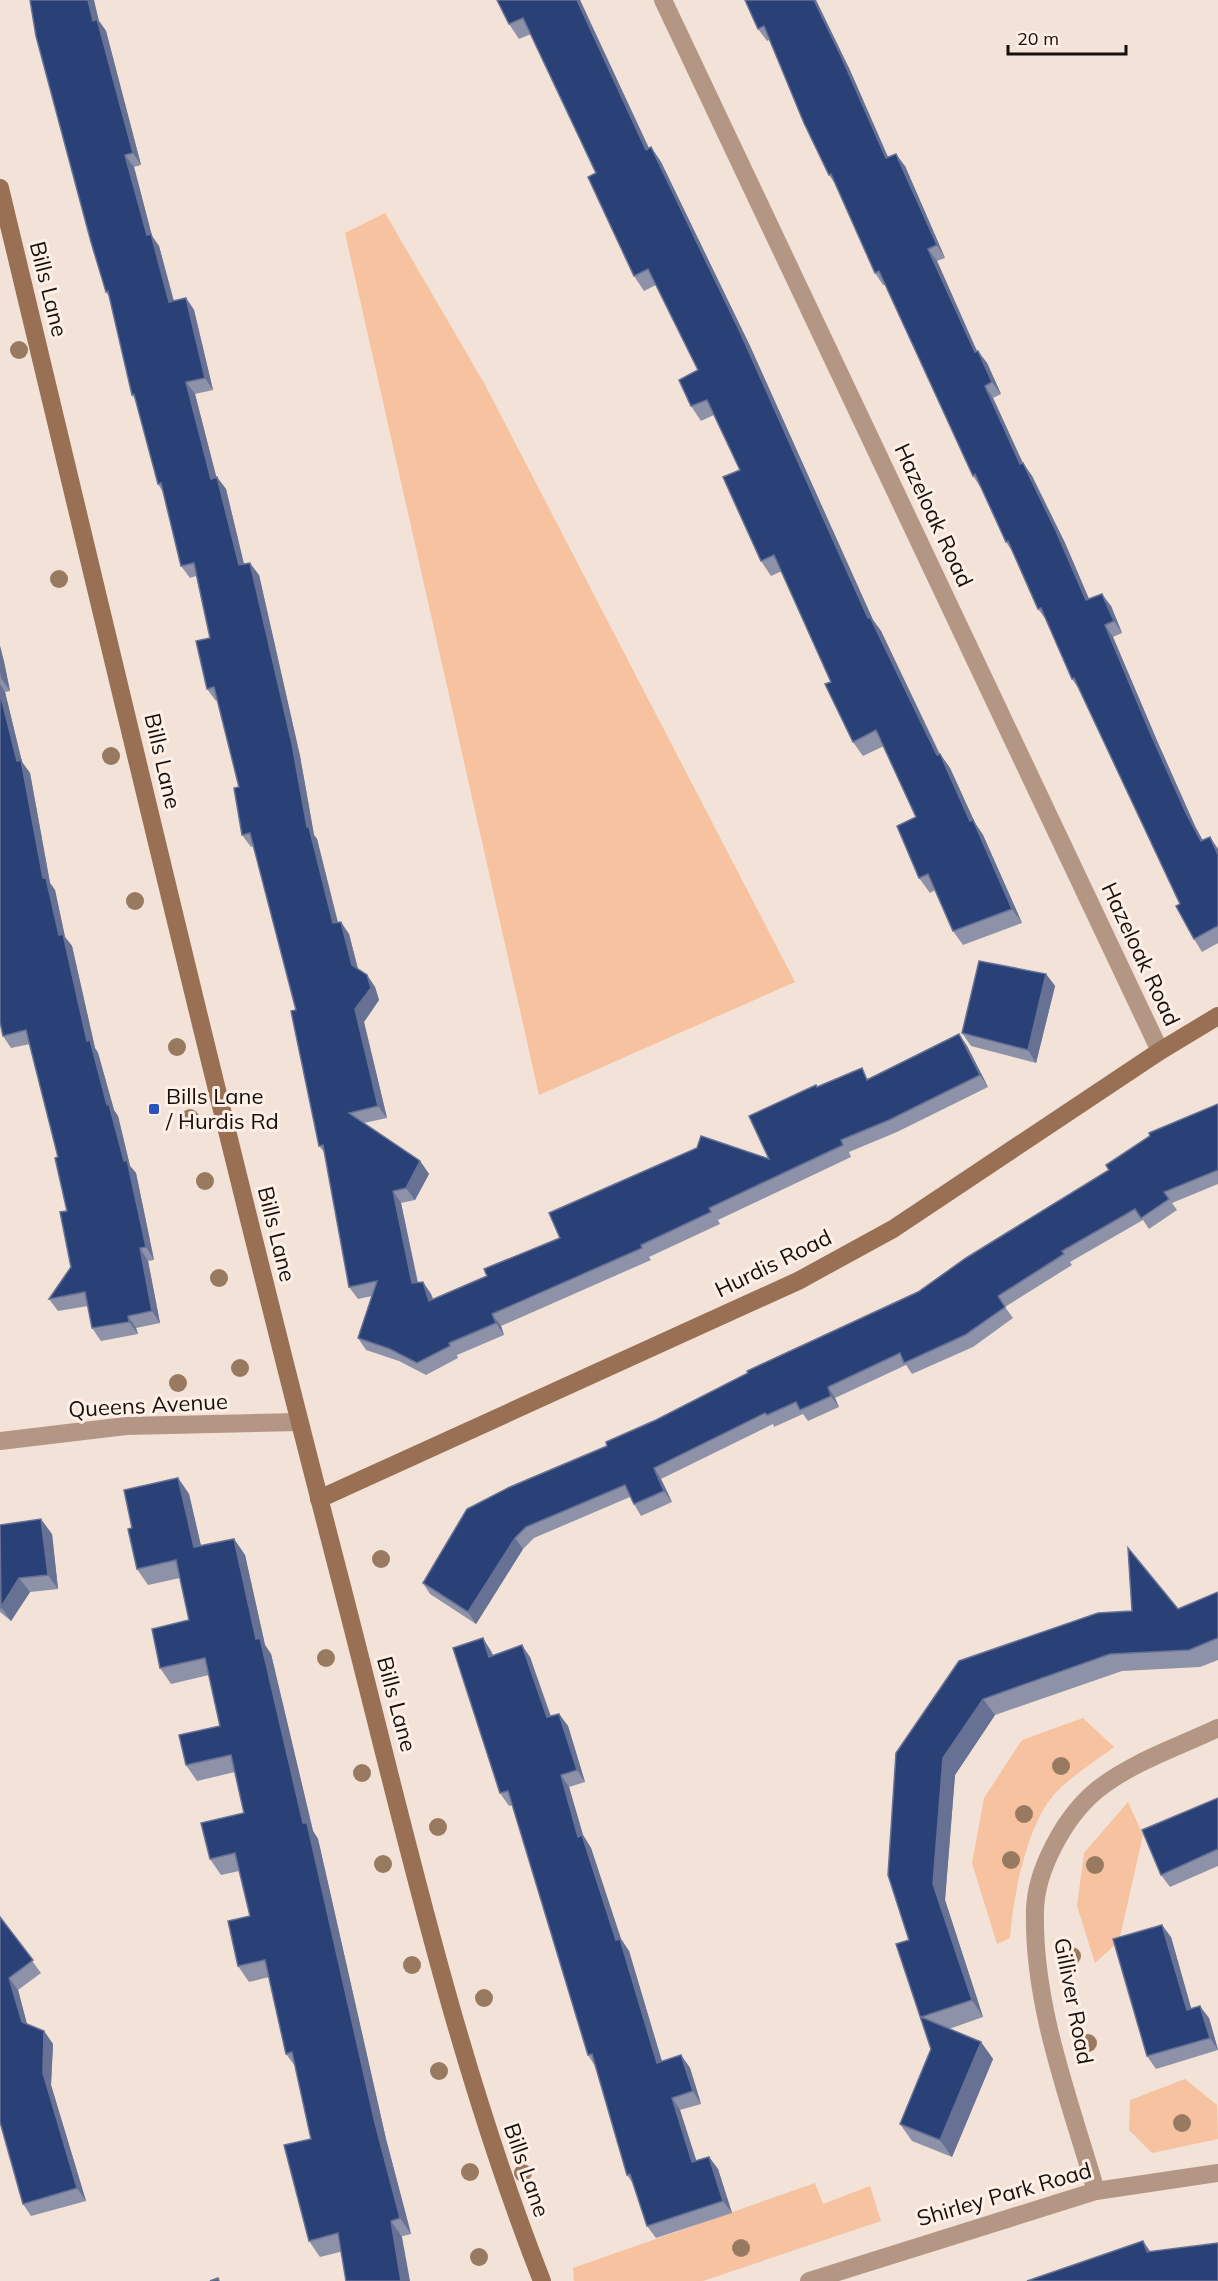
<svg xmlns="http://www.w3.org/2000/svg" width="1218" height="2281" viewBox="0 0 1218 2281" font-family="Mulish,sans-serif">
<rect width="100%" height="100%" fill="#f3e2d7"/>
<g fill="#f6c29f">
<path d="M385,213L484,383L795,982L539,1095L345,233Z"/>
<path d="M1083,1718L1114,1747C1097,1760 1064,1781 1052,1797C1026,1829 1013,1897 1010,1938L997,1944L972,1863L984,1798L1022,1740Z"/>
<path d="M1128,1802L1143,1835L1119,1941L1095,1963L1077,1906L1084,1853Z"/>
<path d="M1185,2079L1217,2105L1218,2139L1152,2153L1129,2130L1130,2100Z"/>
<path d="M815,2183L823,2204L870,2186L881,2221L703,2281H574L573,2268Z"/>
</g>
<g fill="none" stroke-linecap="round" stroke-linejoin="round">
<g stroke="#b39683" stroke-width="18">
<path d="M663,0L1160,1051"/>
<path d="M0,1441L126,1426L299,1422"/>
<path d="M1096,2191C1070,2101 1033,2007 1035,1912C1035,1871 1065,1816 1097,1790C1132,1762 1178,1747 1218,1728"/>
<path d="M809,2281L1096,2191L1218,2173"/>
</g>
<g stroke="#997054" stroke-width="18">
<path d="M0,188C111,649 219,1112 338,1571C400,1809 452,2052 542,2281"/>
<path d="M319,1499L798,1281L893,1229L1160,1051L1218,1016"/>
</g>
</g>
<g fill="#987a61">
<circle cx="19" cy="350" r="9"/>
<circle cx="59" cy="579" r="9"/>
<circle cx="111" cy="756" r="9"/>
<circle cx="135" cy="901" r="9"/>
<circle cx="177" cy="1047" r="9"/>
<circle cx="190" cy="1118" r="9"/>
<circle cx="205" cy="1181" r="9"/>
<circle cx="219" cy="1278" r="9"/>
<circle cx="240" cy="1368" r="9"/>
<circle cx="178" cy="1383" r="9"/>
<circle cx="381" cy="1559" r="9"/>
<circle cx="326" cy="1658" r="9"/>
<circle cx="1061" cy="1766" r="9"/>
<circle cx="362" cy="1773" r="9"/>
<circle cx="1024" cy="1814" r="9"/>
<circle cx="438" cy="1827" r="9"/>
<circle cx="1011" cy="1860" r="9"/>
<circle cx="383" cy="1864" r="9"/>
<circle cx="1095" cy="1865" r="9"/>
<circle cx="1072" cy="1956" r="9"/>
<circle cx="412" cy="1965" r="9"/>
<circle cx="484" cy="1998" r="9"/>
<circle cx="1088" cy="2043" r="9"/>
<circle cx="439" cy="2071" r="9"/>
<circle cx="1182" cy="2123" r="9"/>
<circle cx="470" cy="2172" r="9"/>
<circle cx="523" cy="2173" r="9"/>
<circle cx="741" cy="2248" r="9"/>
<circle cx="479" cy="2257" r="9"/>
</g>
<g fill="#8e92a8">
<path d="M497,0H580L649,148L651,147L661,162L750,346L873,620L881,631L940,754L950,768L975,823L983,835L1022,923L963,945L953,931L935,890L930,893L919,878L916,817L884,746L863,756L853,742L831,682L782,571L771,576L761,561L740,470L714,415L701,421L691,406L698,370L656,285L644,291L634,276L596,173L531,34L519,39L509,24Z"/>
<path d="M745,0L849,68L888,157L905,166L945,258L937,261L977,351L987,363L1001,394L993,398L1023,463L1032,476L1065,543L1089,599L1111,606L1122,633L1113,637L1158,743L1195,826L1203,841L1218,849V943L1202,952L1194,939L1180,904L1079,689L1072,679L1047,621L1038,609L1014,554L1006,542L981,488L973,476L885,285H883L875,273L836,185L829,175L769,40L767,41L758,29Z"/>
<path d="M99,21L106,31L141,165L134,167L152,236L159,246L174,301L186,298L194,310L213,390L195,394L216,477L226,489L244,564L259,575L300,756L314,835L317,839L338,922L349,934L358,969L367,975L375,987L379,1000L364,1022L387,1118L364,1123L420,1161L429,1174L415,1200L401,1203L418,1282H423L431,1294L433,1299L769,1159L817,1087L869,1078L959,1034L967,1046L988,1087L897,1132L849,1152L851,1157L718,1220L720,1224L649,1257L651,1260L501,1326L504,1335L457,1355L458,1358L426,1375L399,1361L366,1350L358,1338L372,1296L358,1299L349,1287L325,1153L319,1146L296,1010L254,846L251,847L242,835L239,787L217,700L216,701L207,689L210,638L196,576L190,578L181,566L163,492L158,484L136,400L132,395L110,298L106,292Z"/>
<path d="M0,646L10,691L5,692L22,762L30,773L50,883L55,890L65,937L72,946L95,1048L98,1053L114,1110L118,1116L130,1166L136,1173L154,1260L148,1261L160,1323L136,1328L138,1334L101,1341L92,1328L88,1306L58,1311L49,1299L71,1267L67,1211L58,1157L30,1044L11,1048L3,1036L0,1022Z"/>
<path d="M1046,974L1055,986L1036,1063L971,1046L962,1033Z"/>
<path d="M1218,1104V1184L1172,1203L1177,1210L1149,1229L1143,1220L1070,1262L1072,1265L1005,1307L1013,1318L973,1347L912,1374L906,1365L835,1398L839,1407L808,1421L803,1414L774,1427L773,1424L661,1479L672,1502L641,1516L634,1504L630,1497L534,1538L523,1549L476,1624L430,1594L423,1583L607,1446L656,1420L918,1292Z"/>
<path d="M178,1478L189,1494L201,1546L234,1539L245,1555L265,1645L271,1654L313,1831L318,1839L386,2139L411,2234L320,2257L309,2241L311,2139L295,2066L286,2054L269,1977L249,1982L238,1966L250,1916L239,1871L221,1875L210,1859L244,1813L235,1772L197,1781L186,1765L220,1726L209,1675L171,1684L160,1668L189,1620L180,1578L148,1585L137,1569L132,1528Z"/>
<path d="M0,1525L52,1534L58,1589L30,1592L11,1621L0,1612Z"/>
<path d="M1218,1592V1660L1200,1667L1122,1671L995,1715L955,1775L945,1900L983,2017L949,2029L981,2042L993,2059L952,2157L912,2141L900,2124L931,2049L896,1944L909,1940L959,1661L1178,1609Z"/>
<path d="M491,1651L493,1655L530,1657L551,1716L559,1714L568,1726L585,1782L569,1787L583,1835L591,1848L621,1939L629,1951L662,2062L681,2055L690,2068L701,2104L680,2110L696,2161L709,2157L718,2169L732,2213L656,2238L647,2226L634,2185L627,2175L595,2066L588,2055L513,1805L509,1806L500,1793Z"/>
<path d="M1218,1798V1866L1170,1887L1161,1875Z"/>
<path d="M0,1917L41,1973L18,1990L27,2025L44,2031L53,2044L51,2085L86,2201L31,2216L23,2204Z"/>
<path d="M1171,1937L1191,2008L1209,2018L1218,2050L1156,2069L1147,2056Z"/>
</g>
<g fill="#667194">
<path d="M88,0H94L99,21L106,31L141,165L133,153L93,21Z"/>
<path d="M577,0H580L656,164L646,150Z"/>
<path d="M814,0H816L849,68L894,171L886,158Z"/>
<path d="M651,147L661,162L750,346L873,620L881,631L943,762L940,754L950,768L975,823L983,835L1022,923L1012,909L970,821L868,618Z"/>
<path d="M896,154L905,166L945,258L937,245Z"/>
<path d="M125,155L134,167L152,236L159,246L177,314L169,302L147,235Z"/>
<path d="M928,249L937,261L983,365L975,352Z"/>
<path d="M186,298L194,310L213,390L205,378Z"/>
<path d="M978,351L987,363L1001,394L992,382Z"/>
<path d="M186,382L195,394L220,491L211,479Z"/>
<path d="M985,386L993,398L1029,477L1020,464Z"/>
<path d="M1023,463L1032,476L1065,543L1095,613L1086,600Z"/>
<path d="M217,477L226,489L247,577L239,565Z"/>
<path d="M250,563L259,575L300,756L314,835L317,839L341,936L333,923L307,827Z"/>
<path d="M1102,594L1111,606L1122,633L1114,621Z"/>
<path d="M1105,625L1113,637L1158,743L1195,826L1210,854L1201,841L1186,813L1149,730Z"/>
<path d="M0,646L4,661L10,691L1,678L0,672Z"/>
<path d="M0,684L5,692L22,762L30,773L50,883L55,890L65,937L72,946L95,1048L98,1053L114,1110L118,1116L130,1166L136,1173L154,1260L146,1247L124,1161L87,1041L59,935L43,878L17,761L0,693Z"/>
<path d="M1210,837L1218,849V855Z"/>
<path d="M341,922L349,934L360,977L352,965Z"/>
<path d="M1046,974L1055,986L1036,1063L1028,1050Z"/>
<path d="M367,975L375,987L379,1000L364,1022L387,1118L378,1106L355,1009Z"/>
<path d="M959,1034L967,1046L988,1087L980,1075Z"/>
<path d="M420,1161L429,1174L415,1200L406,1188Z"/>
<path d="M393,1191L401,1203L420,1295L412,1283Z"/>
<path d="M140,1248L148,1261L160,1323L152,1311Z"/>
<path d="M423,1282L431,1294L438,1313L429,1301Z"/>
<path d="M492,1314L501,1326L504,1335L496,1323Z"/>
<path d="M128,1316L136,1328L138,1334L129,1322Z"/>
<path d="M828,1387L835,1398L839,1407L831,1396Z"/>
<path d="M654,1468L661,1479L672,1502L664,1491Z"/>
<path d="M178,1478L189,1494L205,1563L194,1547Z"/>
<path d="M41,1519L52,1534L58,1589L48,1575Z"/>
<path d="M515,1538L523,1549L476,1624L468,1612Z"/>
<path d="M234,1539L245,1555L265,1645L271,1654L313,1831L318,1839L386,2139L411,2234L400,2218L375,2123L303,1823L256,1639Z"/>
<path d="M19,1578L30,1592L11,1621L1,1607Z"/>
<path d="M483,1638L491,1651L498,1669L489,1657Z"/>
<path d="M522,1645L530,1657L555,1730L547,1717Z"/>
<path d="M983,1699L995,1715L955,1775L945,1900L983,2017L972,2000L933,1884L943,1758Z"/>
<path d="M559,1714L568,1726L585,1782L577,1770Z"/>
<path d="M561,1775L569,1787L583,1835L591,1848L621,1939L629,1951L666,2075L657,2063L616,1940L578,1837Z"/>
<path d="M1162,1925L1171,1937L1195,2022L1187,2010Z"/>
<path d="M9,1978L18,1990L30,2035L22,2022Z"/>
<path d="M1200,2006L1209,2018L1218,2050L1210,2038Z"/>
<path d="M44,2031L53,2044L51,2085L86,2201L77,2188L43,2073Z"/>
<path d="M981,2042L993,2059L952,2157L940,2140Z"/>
<path d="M681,2055L690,2068L701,2104L693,2091Z"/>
<path d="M672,2098L680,2110L701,2175L692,2162Z"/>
<path d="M709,2157L718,2169L732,2213L723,2201Z"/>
<path d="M391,2221L402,2237L410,2281H401Z"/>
<path d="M1143,2241L1152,2254L1147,2252Z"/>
</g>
<g fill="#2a4178" stroke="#667194" stroke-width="1.5">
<path d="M30,0H88L93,21L97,19L133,153L125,155L147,235L151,234L169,302L186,298L205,378L186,382L211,479L217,477L239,565L250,563L292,744L307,827H309L333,923L341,922L352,965L367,975L371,988L355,1009L378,1106L349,1113L420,1161L406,1188L393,1191L412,1283L423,1282L429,1301L487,1276L484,1269L560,1238L549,1213L697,1148L701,1136L769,1159L749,1116L816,1085L817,1087L862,1068L867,1080L959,1034L980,1075L889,1120L841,1140L843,1145L709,1208L711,1212L641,1245L642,1248L492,1314L496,1323L449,1343L450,1346L417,1363L390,1349L358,1338L377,1281L349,1287L323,1145L319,1146L291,1011L296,1010L250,833L242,835L234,788L239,787L214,687L207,689L196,641L210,638L194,563L181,566L161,483L158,484L134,394L132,395L108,291L106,292L91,242L36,36Z"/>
<path d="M497,0H577L646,150L651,147L740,332L868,618L870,617L937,755L940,754L970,821L973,820L1012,909L953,931L928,874L919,878L897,826L916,817L876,730L853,742L825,684L831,682L774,555L761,561L723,477L740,470L707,400L691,406L679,380L698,370L648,269L634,276L588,177L596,173L523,18L509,24Z"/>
<path d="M745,0H814L841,56L886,158L896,154L937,245L928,249L975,352L978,351L992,382L985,386L1020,464L1023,463L1056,531L1086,600L1102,594L1114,621L1105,625L1149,730L1186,813L1201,841L1210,837L1218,855V926L1194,939L1176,906L1180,904L1074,678L1072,679L1041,608L1038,609L1008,541L1006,542L975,474L973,476L879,271L875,273L831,174L829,175L804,123L764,26L758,29Z"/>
<path d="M0,693L17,761L21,760L43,878H46L59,935L63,934L87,1041L90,1040L107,1105L109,1104L124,1161L127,1160L146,1247L140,1248L152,1311L128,1316L129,1322L92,1328L85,1292L49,1299L71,1267L60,1212L67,1211L55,1158L58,1157L26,1030L3,1036L0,1022Z"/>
<path d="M979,961L1046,974L1028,1050L962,1033Z"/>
<path d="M1218,1104V1170L1164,1192L1169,1199L1141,1218L1135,1209L1062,1251L1064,1254L998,1296L1005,1307L965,1335L904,1363L900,1353L828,1387L831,1396L800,1410L796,1402L767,1415L765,1413L654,1468L664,1491L634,1504L625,1485L526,1527L515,1538L468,1612L423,1583L467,1509L510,1487L607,1446L606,1442L656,1420L748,1373L747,1371L918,1292L966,1258L1109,1170L1106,1165L1150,1136L1149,1133Z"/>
<path d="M178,1478L194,1547L234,1539L256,1639L260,1638L303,1823H307L375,2123L400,2218L391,2221L401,2281H346L338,2233L309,2241L284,2145L311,2139L292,2052L286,2054L265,1960L238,1966L228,1921L250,1916L235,1853L210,1859L201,1823L244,1813L231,1755L186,1765L179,1735L220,1726L205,1658L160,1668L152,1629L189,1620L176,1560L137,1569L128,1529L132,1528L124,1490Z"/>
<path d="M41,1519L48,1575L19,1578L1,1607L0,1525Z"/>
<path d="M1128,1548L1178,1609L1218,1592V1638L1189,1650L1110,1654L983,1699L943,1758L933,1884L972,2000L921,2017L981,2042L940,2140L900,2124L931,2049L896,1944L909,1940L888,1875L896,1753L959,1661L1098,1613L1132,1611Z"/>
<path d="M483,1638L489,1657L522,1645L547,1717L559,1714L577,1770L561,1775L578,1837L582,1835L616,1940L620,1939L657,2063L681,2055L693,2091L672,2098L692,2162L709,2157L723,2201L647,2226L630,2174L627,2175L592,2054L588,2055L508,1791L500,1793L453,1648Z"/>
<path d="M1218,1798V1849L1161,1875L1142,1830Z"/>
<path d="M0,1917L33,1960L9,1978L22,2022L44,2031L43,2073L77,2188L23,2204L0,2122Z"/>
<path d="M1162,1925L1187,2010L1200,2006L1210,2038L1147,2056L1113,1939Z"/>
<path d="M1143,2241L1147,2252L1218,2243V2281H1027Z"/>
<path d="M218,2278L219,2281H210Z"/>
</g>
<rect fill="#2853c1" stroke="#fef0e7" stroke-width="2" x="148" y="1103" width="12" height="12" rx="3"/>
<g text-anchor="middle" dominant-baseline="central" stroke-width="6" stroke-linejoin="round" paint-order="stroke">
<g font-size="22" fill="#16100c" stroke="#fef0e7">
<text transform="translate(49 289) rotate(76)">Bills Lane</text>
<text transform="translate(934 515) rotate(65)">Hazeloak Road</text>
<text transform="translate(163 761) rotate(77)">Bills Lane</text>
<text transform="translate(1141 954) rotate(65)">Hazeloak Road</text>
<text transform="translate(277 1234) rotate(76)">Bills Lane</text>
<text transform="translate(773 1263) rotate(-26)">Hurdis Road</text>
<text transform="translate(148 1405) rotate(-3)">Queens Avenue</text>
<text transform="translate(397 1704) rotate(75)">Bills Lane</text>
<text transform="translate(1074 2001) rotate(79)">Gilliver Road</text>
<text transform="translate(527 2170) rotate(71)">Bills Lane</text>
<text transform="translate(1004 2194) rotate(-16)">Shirley Park Road</text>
</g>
<g font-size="22" fill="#16100c" stroke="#fef0e7" text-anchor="start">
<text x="166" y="1096">Bills Lane<tspan x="166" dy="25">/ Hurdis Rd</tspan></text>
</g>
</g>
<path d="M1008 45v9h118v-9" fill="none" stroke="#16100c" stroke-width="3"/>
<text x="1017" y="45" font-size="18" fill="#16100c" stroke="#fef0e7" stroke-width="4.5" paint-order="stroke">20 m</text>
</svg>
